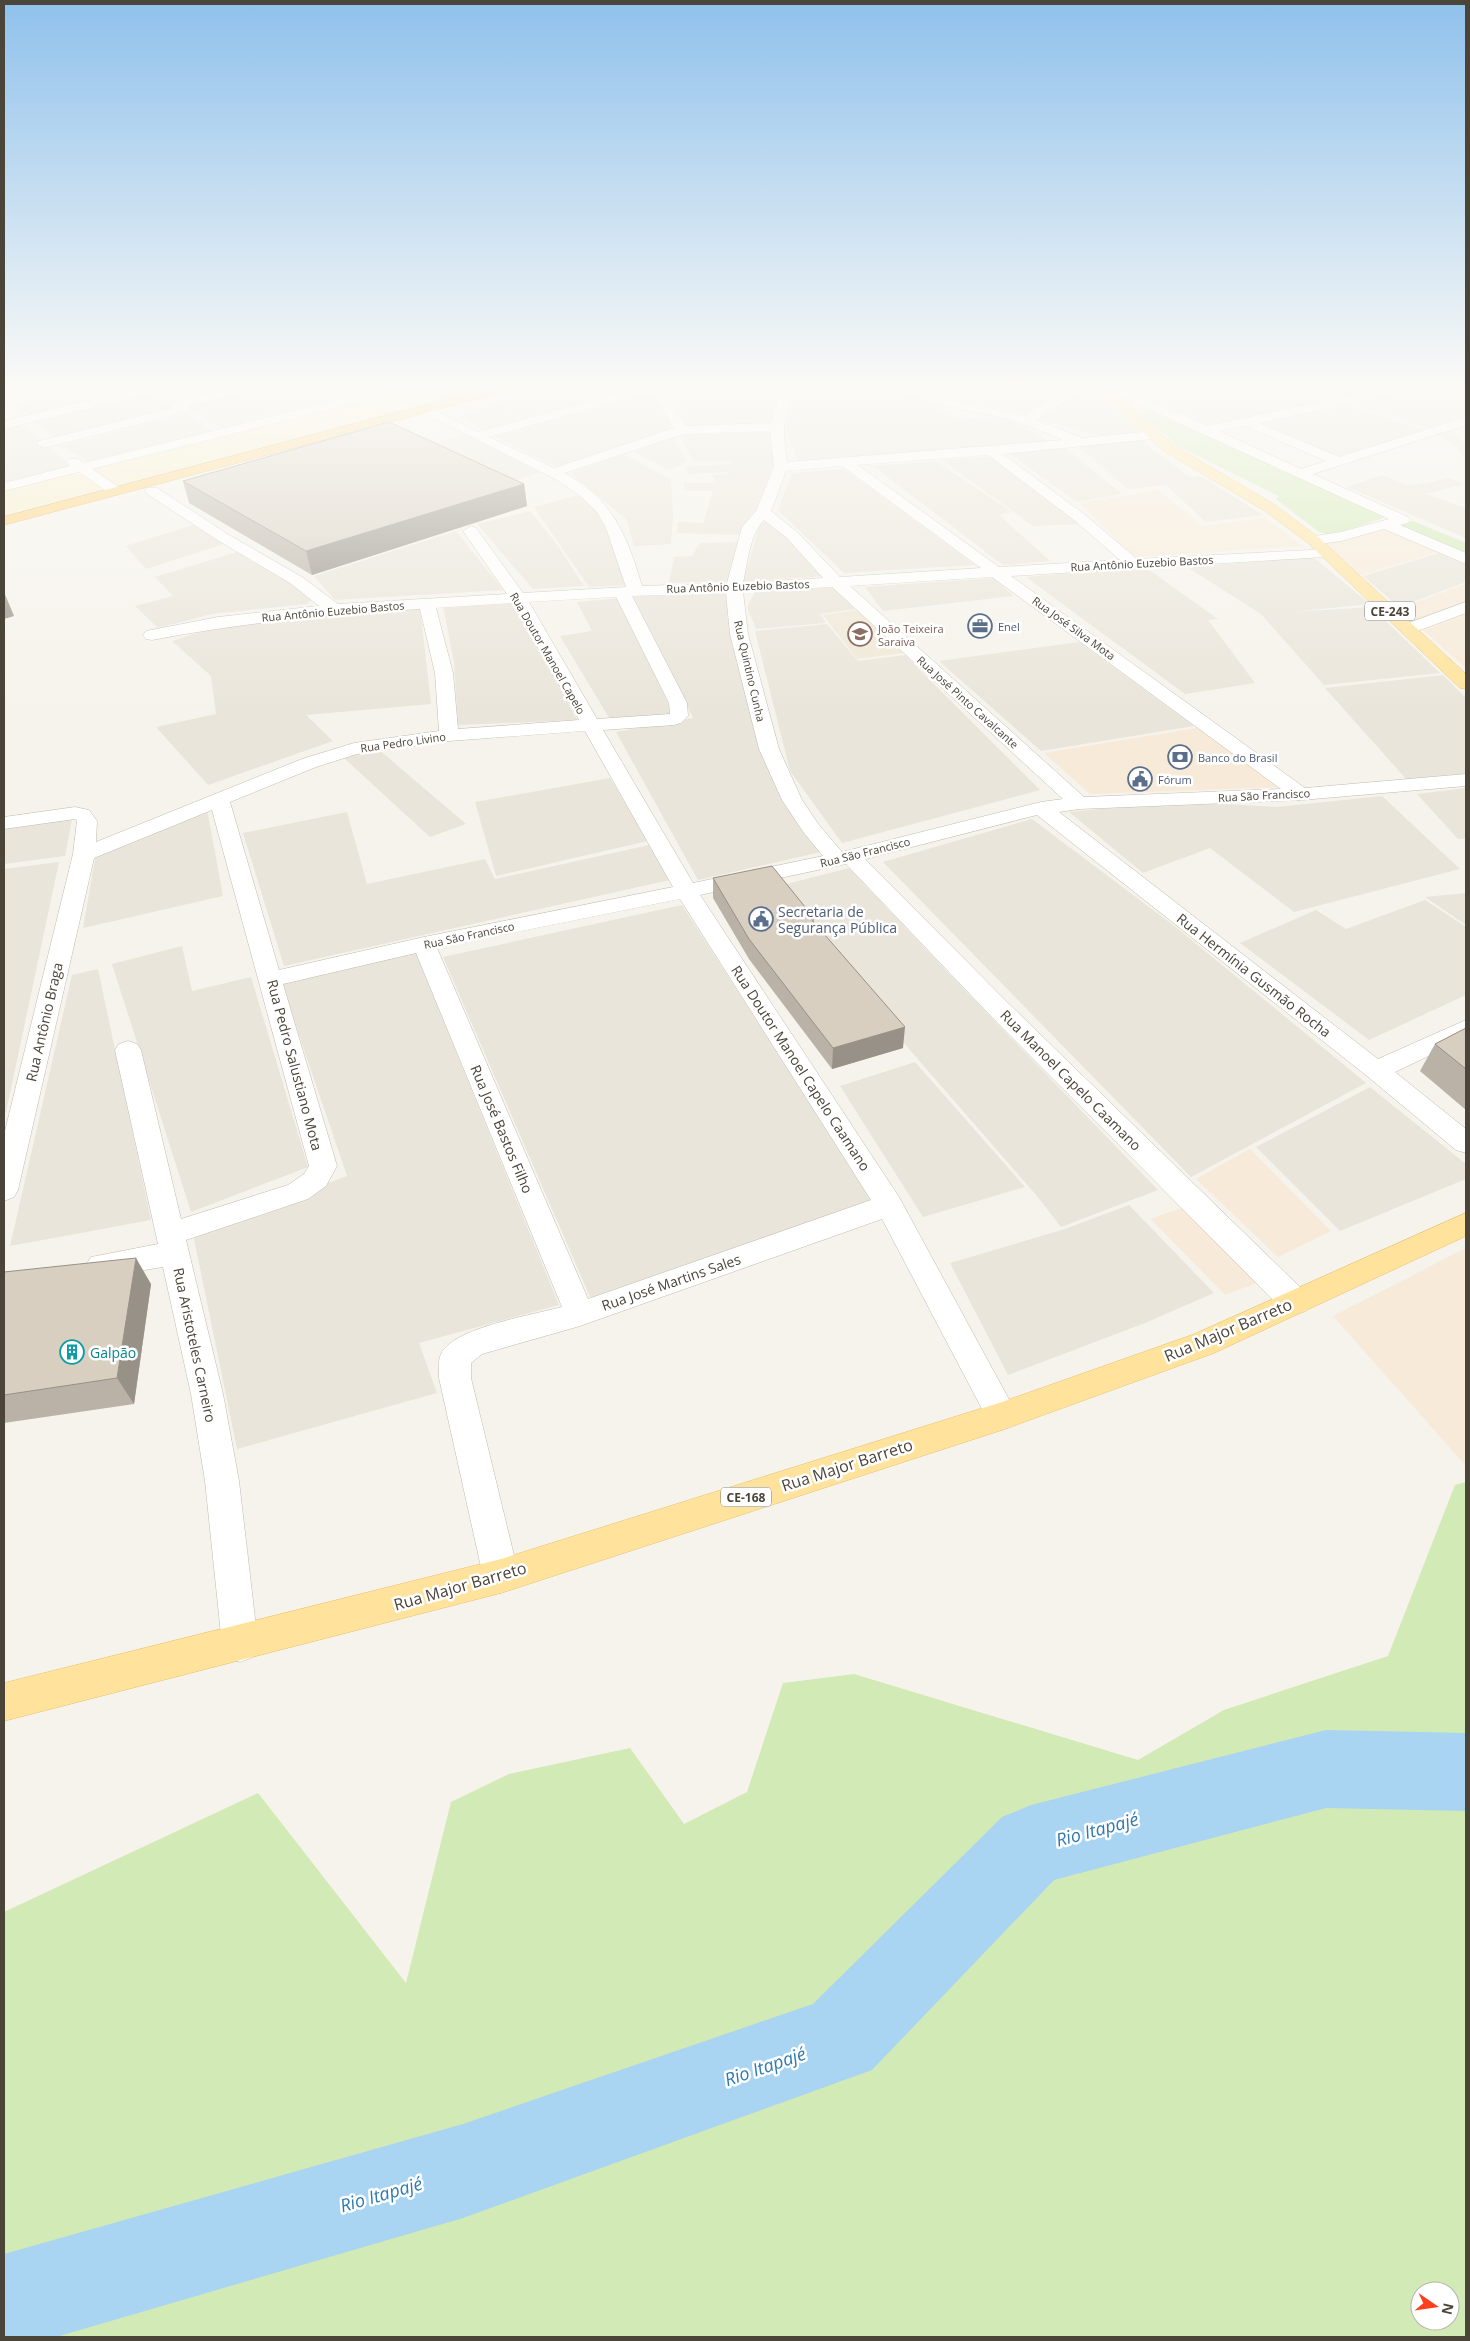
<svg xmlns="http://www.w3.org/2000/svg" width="1470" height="2341" viewBox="0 0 1470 2341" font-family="'Open Sans',sans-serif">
<rect width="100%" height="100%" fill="#f6f3ec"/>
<g fill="#eae5da">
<path d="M14,386H85L4,404V389Z"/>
<path d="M98,386H140L149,392L28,419L9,407Z"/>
<path d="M170,386H250L182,402L159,389Z"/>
<path d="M259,386H383L221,428L186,405Z"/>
<path d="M557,386H647L485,431L458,415Z"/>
<path d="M690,386H790L780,397L773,412L771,426L688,428L678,411L679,399Z"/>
<path d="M805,386H889L924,401L957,419L1001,416L1023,426L1050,442L799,462L786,430L791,404Z"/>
<path d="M928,386H1061L1069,390L1052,398L1028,414L942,397L919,389Z"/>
<path d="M1124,386H1188L1185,388L1199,395L1213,392L1230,401L1243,399L1249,401L1262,400L1299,391L1329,403L1207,425Z"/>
<path d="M1316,386H1399L1346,398Z"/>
<path d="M1427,386H1466V415L1429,428L1357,405Z"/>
<path d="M1092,393L1100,394L1143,434L1109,438L1038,419L1064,399Z"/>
<path d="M647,394L653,396L676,429L556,467L492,435Z"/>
<path d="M154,395L178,412L59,440L33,422Z"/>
<path d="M1348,406L1424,430L1337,457L1256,421Z"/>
<path d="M187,414L213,431L90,463L61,446Z"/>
<path d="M21,424L71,466L4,483V429Z"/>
<path d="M1450,429L1466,445V463L1458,447L1435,433Z"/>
<path d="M767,431L774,462L756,510L739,535L677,533L678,522L703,523L713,491H685L684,483H716L712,475H726L728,472L687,474L686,467L732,464L730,461H693L680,435Z"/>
<path d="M465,434L541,472L493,488L413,450Z"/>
<path d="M673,437L687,462L669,470L634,452Z"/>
<path d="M1139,438L1189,477L1201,476L1263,515L1206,522L1166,485L1128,489L1077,445Z"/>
<path d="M1064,447L1122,494L1077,502L1010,454Z"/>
<path d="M624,454L671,480L673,514L671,544L634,546L627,520L571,473Z"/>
<path d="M991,456L1082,524L1033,526L942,460Z"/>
<path d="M936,461L1012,512L999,515L1050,561L1003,565L873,466Z"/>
<path d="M844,469L975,565L844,573L778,510L792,473Z"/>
<path d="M1382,475L1411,486L1449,478L1464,484L1426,494L1466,508V538L1347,487Z"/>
<path d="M579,495L592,505L601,518L628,585L589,587L534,507Z"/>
<path d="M530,511L556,543L584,586L533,589L477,524Z"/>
<path d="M770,521L824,576L743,582L760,523Z"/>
<path d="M193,525L224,544L146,569L126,546Z"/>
<path d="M456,531L503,590L335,600L314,576Z"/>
<path d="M738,542L731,581L669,583L674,557L692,556L700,543Z"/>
<path d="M240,551L279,573L312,599L307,604L212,614L158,628L135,606L173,596L155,577Z"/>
<path d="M1439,553L1466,565V582L1399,607L1363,576Z"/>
<path d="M1313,557L1370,604L1292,612L1371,607L1440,673L1324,685L1261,614L1187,567Z"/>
<path d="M1145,567L1218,619L1208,620L1255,683L1185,694L1026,577Z"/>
<path d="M995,578L1013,596L883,611L865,587Z"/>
<path d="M833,587L855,609L820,614L826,623L756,629L747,607L755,592Z"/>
<path d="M727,591L747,689L821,852L698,880L616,732L693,718L632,595Z"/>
<path d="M621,598L673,715L611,721L560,636L592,631L577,602Z"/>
<path d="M514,602L577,720L458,725L454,663L443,605Z"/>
<path d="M420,607L431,704L306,715L333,741L208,785L156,727L216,714L211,676L172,641L222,625Z"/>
<path d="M827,624L858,661L905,655L1040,790L842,843L790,771L755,631Z"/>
<path d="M1079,642L1194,726L1041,751L939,661Z"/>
<path d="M1443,675L1466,698V775L1407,780L1325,688Z"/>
<path d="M378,749L466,824L430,837L344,758Z"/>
<path d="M610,778L648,841L496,876L475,802Z"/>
<path d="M1466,788V839H1458L1417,794Z"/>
<path d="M1382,796L1460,869L1294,912L1210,848L1143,873L1069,812L1150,804L1210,803L1277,807Z"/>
<path d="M207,809L223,896L83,928L96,854Z"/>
<path d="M347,812L367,884L485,859L495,879L649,845L670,880L284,966L243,833Z"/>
<path d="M72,819L65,856L4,864V829Z"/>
<path d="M1032,819L1177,928L1366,1083L1191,1177L883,862Z"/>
<path d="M59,862L6,1112L4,1113V869Z"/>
<path d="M849,868L959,984L1158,1190L1061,1227L1037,1196L842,972L775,887Z"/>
<path d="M1466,893V925L1425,897Z"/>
<path d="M1425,900L1466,927V995L1369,1040L1240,943L1316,910L1346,929Z"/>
<path d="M682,905L874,1202L591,1299L443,957Z"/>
<path d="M182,946L192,991L251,977L308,1167L191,1212L112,964Z"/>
<path d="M416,953L559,1305L419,1343L437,1393L237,1449L193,1234L347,1176L281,982Z"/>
<path d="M98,969L151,1220L10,1246L72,975Z"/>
<path d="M915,1062L1025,1187L923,1217L840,1086Z"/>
<path d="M1370,1087L1466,1164V1179L1340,1231L1256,1147Z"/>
<path d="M1129,1205L1214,1293L1145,1323L1008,1375L950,1263L1065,1229Z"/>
</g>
<g fill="#f7ead8">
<path d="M1159,490L1201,526L1265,518L1303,546L1135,557L1079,503Z"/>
<path d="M1384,529L1437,552L1362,575L1320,543Z"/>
<path d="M1466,584V604L1417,622L1400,608Z"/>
<path d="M1466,613V668L1423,630Z"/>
<path d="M1197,728L1281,787L1090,794L1044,753Z"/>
<path d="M1250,1149L1331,1231L1278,1257L1196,1179Z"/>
<path d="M1184,1207L1256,1283L1225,1295L1151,1219Z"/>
<path d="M1466,1248V1466L1333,1316Z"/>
</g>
<path fill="#efe8d6" d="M857,610L904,653L857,659L823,615Z"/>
<g fill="#d2eab5" fill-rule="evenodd">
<path d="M1152,409L1383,516V518L1336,534H1327L1319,532L1276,499L1279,496L1178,446L1139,413L1141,410Z"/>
<path d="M1413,521L1466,543V559L1392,527Z"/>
<path d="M1466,1482V2337H4V1912L258,1793L406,1983L451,1802L509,1774L630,1748L684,1824L747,1792L783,1683L854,1674L1138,1760L1224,1710L1388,1656L1455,1485ZM1420,2291H1450V2321H1420Z"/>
</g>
<g fill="#f9efc9">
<path d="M415,386H502L116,487L90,468Z"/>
<path d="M75,472L104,489L4,517V490Z"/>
</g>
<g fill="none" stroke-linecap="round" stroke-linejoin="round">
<path fill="#a9d4f2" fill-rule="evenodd" d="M1326,1730L1466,1733V1811L1326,1808L1054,1880L872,2070L463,2218L56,2337H4V2254L463,2124L813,2004L1002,1817L1031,1805Z"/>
<g stroke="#c2bbae" stroke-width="1">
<g id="street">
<path d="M149,386H171L169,389L4,429V421Z"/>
<path d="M239,386H261L259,389L187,406L189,409L187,412L44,448L37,444L39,441L172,408L170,405L172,402Z"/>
<path d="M393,386H415L413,389L92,469L120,488L122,491L120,494H110L79,472L4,491V483L70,466L66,462L68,459H78L84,463Z"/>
<path d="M644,386H665L661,389L686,426L771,423L778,402L789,386H801C780,417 783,427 787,462L1063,440L1011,419L945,406L891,389L889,386H908L951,400L1026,416L1036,407L1076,387L1082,391L1080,394L1044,413L1036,420L1082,438L1153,431L1160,435L1153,439L1003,454L1084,514L1137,559L1330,549L1333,552L1330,555L1325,557L1011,576L1305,788L1466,774V786L1301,800L1079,809L1059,812L1378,1059L1466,1020V1038L1395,1072L1466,1129V1153L1456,1150L1367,1076L1037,815L865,859L1007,1002L1306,1293L1310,1302L1306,1311L1295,1314L1284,1311L989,1014L846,864L700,895L899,1197L1018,1416L1013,1426L1002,1430L991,1426L882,1219L580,1326L482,1354L471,1363V1378L519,1576L514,1588L501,1593L488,1588L483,1576L439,1378C439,1368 437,1356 445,1348C465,1326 532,1315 562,1307L416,953L283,984L337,1166L326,1186L308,1199L186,1240L223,1394L239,1481L258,1644L253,1657L240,1662L227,1657L222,1644L205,1481L191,1394L163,1267L101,1277L91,1273L86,1265L91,1257L158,1244L115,1050L119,1044L128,1041L137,1044L141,1050L181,1219L288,1185L304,1174L309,1166L212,810L94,858L18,1190L14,1197L4,1201V1135L73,854L77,821L75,819L4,829V817L75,807L89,810L97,821L96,842L302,759L354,743L439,731L435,673L420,609C330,614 241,623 152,640L146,639L143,635L146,631L218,617L319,606L290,583L219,541L147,494L145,491L147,488H157L229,535L302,577L338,604L507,594L463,531L471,526L476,528L523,593L626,587L606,528L597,512L579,495L557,480L419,410L425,406L429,407L478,432ZM651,392L674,428L554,468L489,437ZM770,431L774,467L756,511L742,527L727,583L642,586C627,535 613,500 565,473L683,434ZM988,455L1074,520L1120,560L999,567L858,465ZM842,466L981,568L840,577L797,532L771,511L786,471ZM764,520L787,538L823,578L743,583C748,561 749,536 764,520ZM992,577L1281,789L1084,797L850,586ZM832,587L1063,799L1041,802L842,852L819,825L802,800L779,749L748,634L743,592ZM726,593L730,634L759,749L782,800L804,833L823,856L693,883L603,730L674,725L681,723L688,716L687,703L632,596ZM616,597L669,703L670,714L597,719L529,602ZM513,603L579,720L458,729L453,673L436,608ZM585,731L673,887L424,937L279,970L230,802L316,767L357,754L449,741ZM680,899L871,1200L588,1299L437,948Z"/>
<path d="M1098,386H1110L1132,392L1207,426L1332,399L1301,386H1319L1347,396L1394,386H1419L1417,389L1259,423L1339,457L1466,417V425L1313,474L1408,517L1410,520L1408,523L1400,525L1466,553V564L1384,529L1341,541L1313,545L1308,543L1305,540L1308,537L1341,532L1389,519L1124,398L1099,391ZM1245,426L1326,461L1301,469L1219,431Z"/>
<path d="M1466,602V613L1409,634L1403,633L1401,629L1403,625Z"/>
</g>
</g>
<g stroke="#e6c16a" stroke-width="1">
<g id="primary">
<path d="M1095,386H1108L1172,444L1275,505L1318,537L1466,674V689L1460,688L1308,543L1265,511L1162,450Z"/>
<path d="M1466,1213V1236L1214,1353L1002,1430L501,1593L4,1721V1683L501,1559L1002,1402L1192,1335Z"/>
</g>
</g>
<g stroke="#e0a43c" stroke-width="1">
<path id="highway" d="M496,386H517L515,389L4,525V517Z"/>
</g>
<use href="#street" fill="#fff" fill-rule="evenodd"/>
<use href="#primary" fill="#ffe39c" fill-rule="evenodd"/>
<use href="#highway" fill="#ffcf6e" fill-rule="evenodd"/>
</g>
<g fill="#bab2a6">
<path d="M183,481L524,484L527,506L312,575L189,503Z"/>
<path d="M713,878L814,918V923L903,1048L832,1069L749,959L713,898Z"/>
<path d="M1466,1028V1110L1420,1071L1435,1044Z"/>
<path d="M4,1272L151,1284L134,1404L4,1423Z"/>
</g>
<g fill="#979187">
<path d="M524,484L527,506L312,575L306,551Z"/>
<path d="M4,592L14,616L4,619Z"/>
<path d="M905,1027L903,1048L832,1069L833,1048Z"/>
<path d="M136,1258L151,1284L134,1404L117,1378Z"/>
</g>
<g fill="#d8cfc1" stroke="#979187">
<path d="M389,422L524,484L306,551L183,481Z"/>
<path d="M772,866L814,918L811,919L905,1027L833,1048L749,939L713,878Z"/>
<path d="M1466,1028V1069L1435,1044Z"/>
<path d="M136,1258L117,1378L4,1395V1272Z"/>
</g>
<linearGradient id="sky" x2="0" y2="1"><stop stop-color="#8fc1ec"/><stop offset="0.54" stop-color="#fbfaf6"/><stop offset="1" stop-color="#fbfaf6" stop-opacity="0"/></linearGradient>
<rect width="1470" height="714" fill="url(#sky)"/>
<defs>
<g id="office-ring" transform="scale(1.25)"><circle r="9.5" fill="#fff" stroke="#5c6f8a" stroke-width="1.5"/><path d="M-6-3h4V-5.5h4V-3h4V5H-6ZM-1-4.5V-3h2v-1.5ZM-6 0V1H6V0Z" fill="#5c6f8a"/></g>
<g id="school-ring" transform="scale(1.25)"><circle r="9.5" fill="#fff" stroke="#8d6e63" stroke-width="1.5"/><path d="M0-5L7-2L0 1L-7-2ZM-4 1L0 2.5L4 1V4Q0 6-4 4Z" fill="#8d6e63"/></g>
<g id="bank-ring" transform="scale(1.25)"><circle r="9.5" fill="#fff" stroke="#5c6f8a" stroke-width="1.5"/><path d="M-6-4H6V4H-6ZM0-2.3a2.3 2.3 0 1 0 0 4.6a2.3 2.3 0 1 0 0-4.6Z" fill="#5c6f8a"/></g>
<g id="civic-ring" transform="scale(1.25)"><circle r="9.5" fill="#fff" stroke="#5c6f8a" stroke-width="1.5"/><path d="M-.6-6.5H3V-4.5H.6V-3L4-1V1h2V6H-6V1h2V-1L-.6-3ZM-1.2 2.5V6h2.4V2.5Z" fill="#5c6f8a"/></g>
<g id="building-ring" transform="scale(1.25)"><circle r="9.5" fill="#fff" stroke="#0f9aa8" stroke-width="1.5"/><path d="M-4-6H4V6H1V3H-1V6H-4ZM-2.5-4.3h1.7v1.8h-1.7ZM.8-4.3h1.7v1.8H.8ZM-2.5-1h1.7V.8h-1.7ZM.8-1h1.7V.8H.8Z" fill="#0f9aa8"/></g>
</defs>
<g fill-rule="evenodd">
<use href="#office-ring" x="980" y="626"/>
<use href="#school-ring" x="860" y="634"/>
<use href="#bank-ring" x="1180" y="757"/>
<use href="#civic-ring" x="1140" y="779"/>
<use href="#civic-ring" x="761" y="919"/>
<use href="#building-ring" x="72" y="1352"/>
</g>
<g text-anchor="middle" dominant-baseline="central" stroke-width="5" stroke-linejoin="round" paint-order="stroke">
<g font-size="11" fill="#4b4439" stroke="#fff">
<text transform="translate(1142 563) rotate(-3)">Rua Antônio Euzebio Bastos</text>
<text transform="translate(738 586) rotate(-2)">Rua Antônio Euzebio Bastos</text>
<text transform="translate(333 611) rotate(-5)">Rua Antônio Euzebio Bastos</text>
<text transform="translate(1074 628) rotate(36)">Rua José Silva Mota</text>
<text transform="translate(548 653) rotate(60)">Rua Doutor Manoel Capelo</text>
<text transform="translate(750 671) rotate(77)">Rua Quintino Cunha</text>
<text transform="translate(968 702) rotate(42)">Rua José Pinto Cavalcante</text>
<text transform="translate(403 742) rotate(-8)">Rua Pedro Livino</text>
<text transform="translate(1264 795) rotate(-3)">Rua São Francisco</text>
<text transform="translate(865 852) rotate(-14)">Rua São Francisco</text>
<text transform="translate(469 935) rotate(-12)">Rua São Francisco</text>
</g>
<g font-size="11" fill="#4e5e75" stroke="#fff" text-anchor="start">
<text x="998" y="626">Enel</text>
<text x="1198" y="757">Banco do Brasil</text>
<text x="1158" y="779">Fórum</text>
</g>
<g font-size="11" fill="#785e54" stroke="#fff" text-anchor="start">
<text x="878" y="628">João Teixeira<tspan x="878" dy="13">Saraiva</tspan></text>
</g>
<g fill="#fff" stroke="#817c74" stroke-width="1">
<rect x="1365" y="601.5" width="50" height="19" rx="4"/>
<rect x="721" y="1487.5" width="50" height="19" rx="4"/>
</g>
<g font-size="12" font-weight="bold" fill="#4b4439">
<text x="1390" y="611">CE-243</text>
<text x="746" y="1497">CE-168</text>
</g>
<g font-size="14" fill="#4e5e75" stroke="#fff" text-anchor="start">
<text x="778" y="911">Secretaria de<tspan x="778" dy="16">Segurança Pública</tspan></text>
</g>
<g font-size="14" fill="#4b4439" stroke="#fff">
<text transform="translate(1254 975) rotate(38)">Rua Hermínia Gusmão Rocha</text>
<text transform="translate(44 1022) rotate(-77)">Rua Antônio Braga</text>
<text transform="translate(295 1065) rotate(75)">Rua Pedro Salustiano Mota</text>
<text transform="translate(801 1068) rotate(57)">Rua Doutor Manoel Capelo Caamano</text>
<text transform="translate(1071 1080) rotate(45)">Rua Manoel Capelo Caamano</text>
<text transform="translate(502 1129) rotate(67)">Rua José Bastos Filho</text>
<text transform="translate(671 1282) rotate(-19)">Rua José Martins Sales</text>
<text transform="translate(195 1345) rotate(78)">Rua Aristoteles Carneiro</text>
</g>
<g font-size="14" fill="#0d838f" stroke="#fff" text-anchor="start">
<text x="90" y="1352">Galpão</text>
</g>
<g font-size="16" fill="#4b4439" stroke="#fff">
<text transform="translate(1228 1330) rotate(-23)">Rua Major Barreto</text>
<text transform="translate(847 1465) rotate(-18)">Rua Major Barreto</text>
<text transform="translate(460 1586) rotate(-16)">Rua Major Barreto</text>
</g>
<g font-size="18" font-style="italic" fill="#2e7ab2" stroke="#fff">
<text transform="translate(1097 1829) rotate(-15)">Rio Itapajé</text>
<text transform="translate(765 2066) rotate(-19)">Rio Itapajé</text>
<text transform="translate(381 2194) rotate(-16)">Rio Itapajé</text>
</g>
</g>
<rect width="1470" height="2341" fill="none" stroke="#4b4439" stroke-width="10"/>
<g transform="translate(1435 2306) rotate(103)"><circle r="24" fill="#ffffff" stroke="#b7b4b0"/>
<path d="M0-4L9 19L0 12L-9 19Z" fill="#fc3f1d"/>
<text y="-8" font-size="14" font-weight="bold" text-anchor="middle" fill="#4b4439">N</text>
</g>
</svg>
